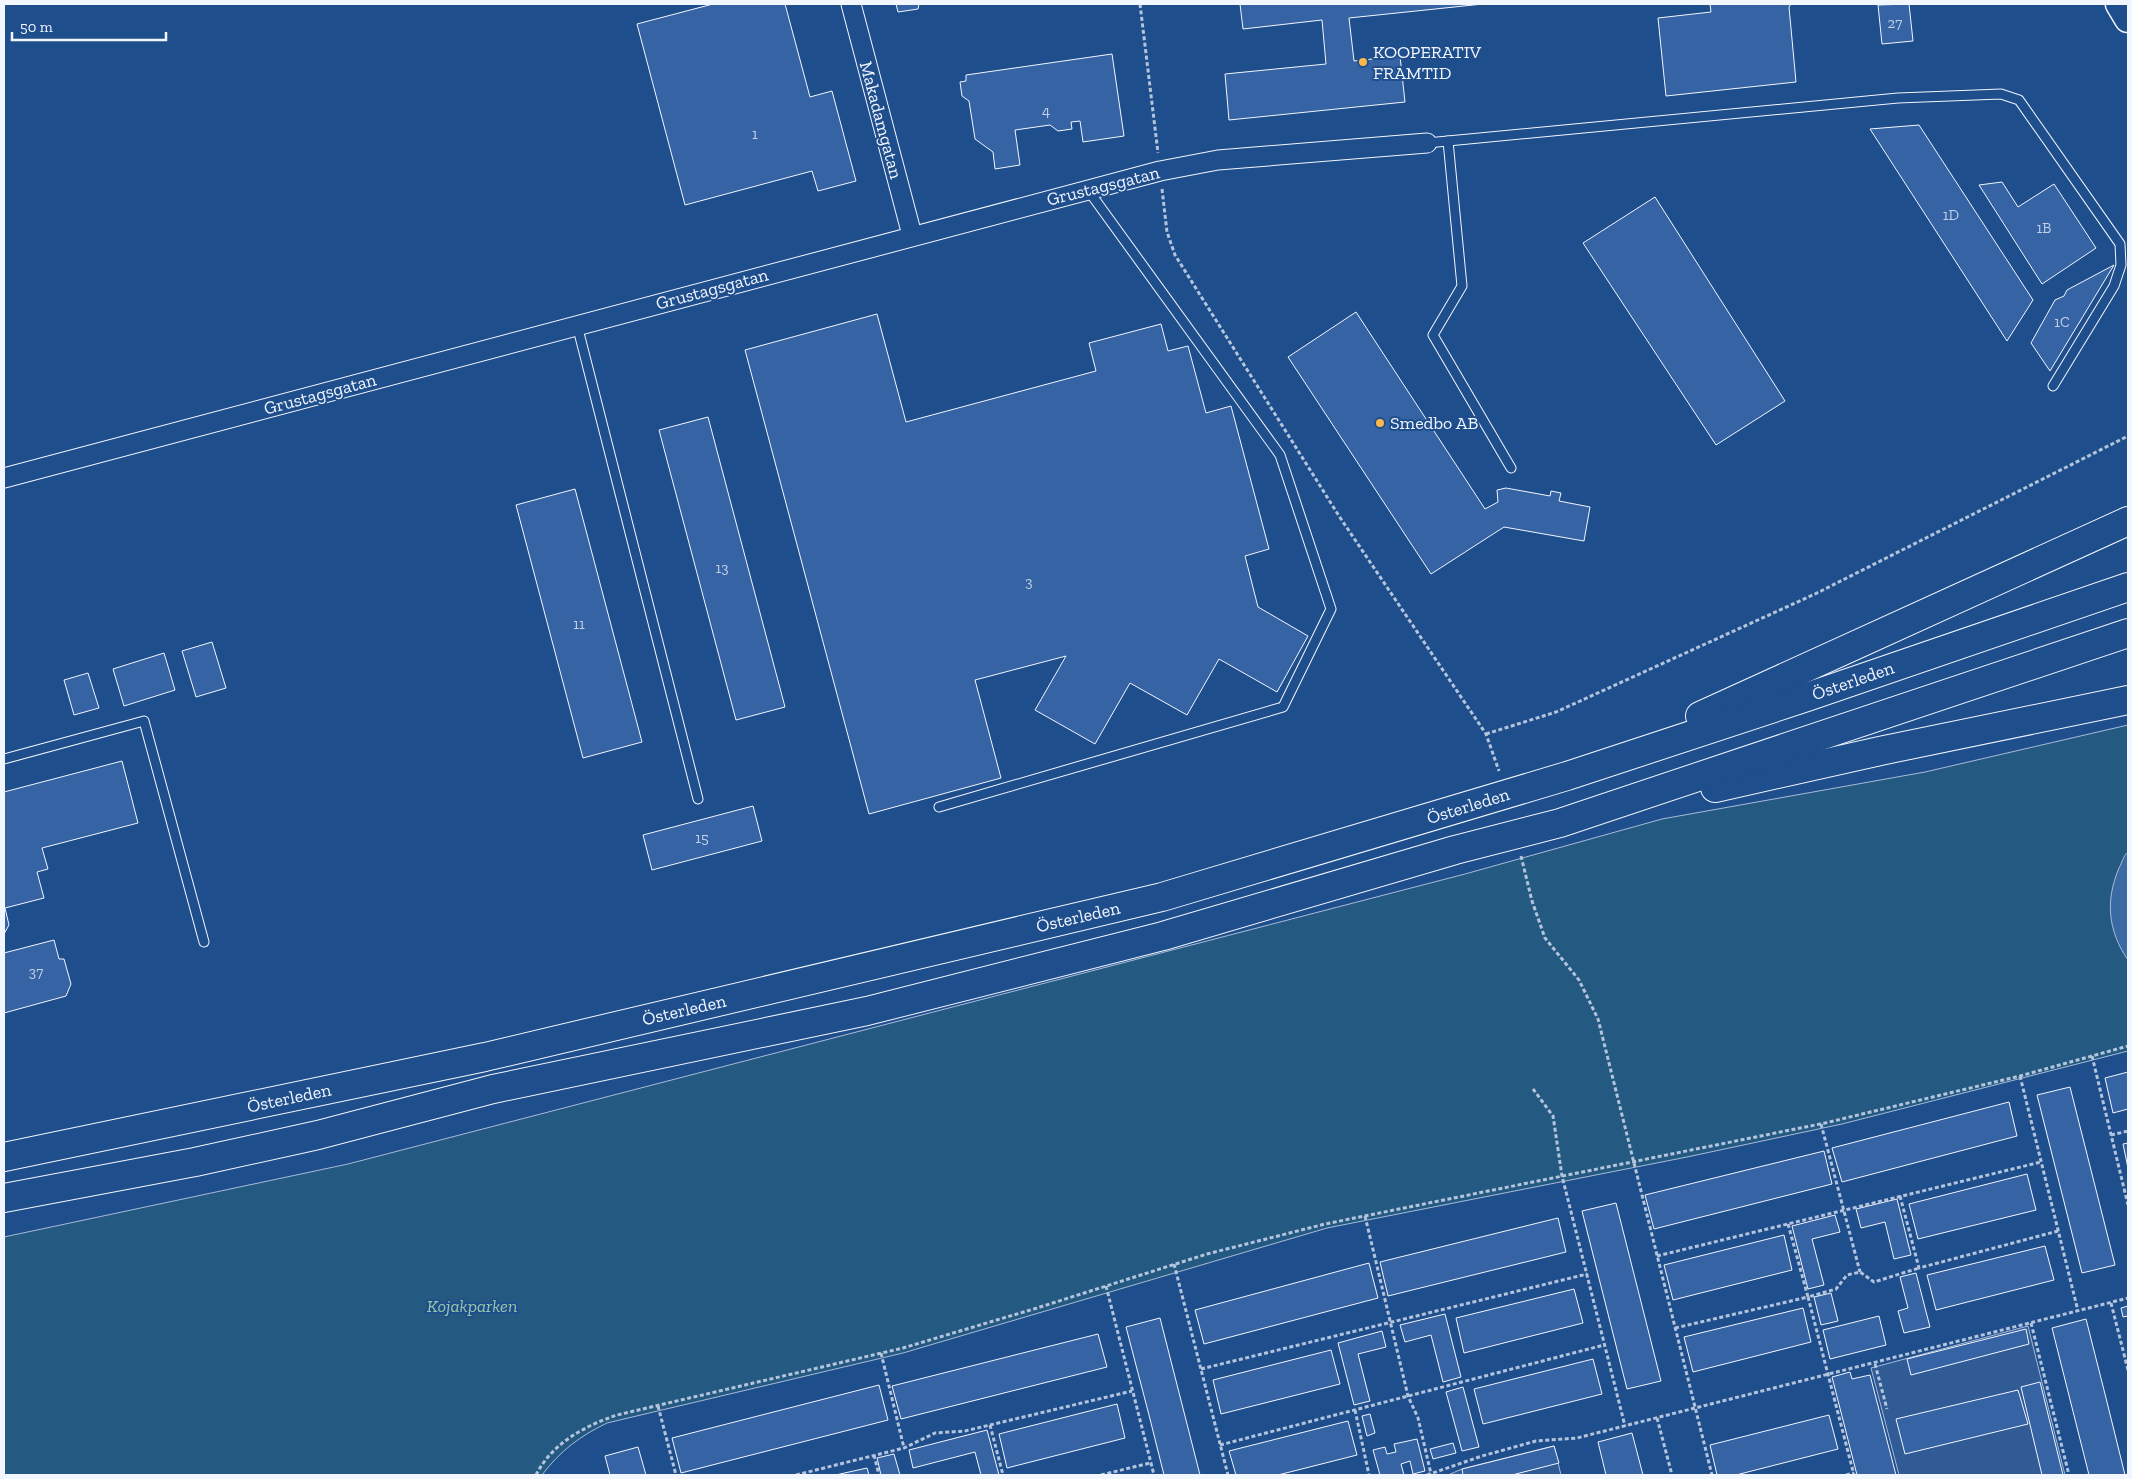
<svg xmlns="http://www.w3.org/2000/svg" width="2132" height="1479" viewBox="0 0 2132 1479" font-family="'Zilla Slab',serif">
<rect width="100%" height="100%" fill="#1f4e8c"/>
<path fill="#245a82" stroke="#a8bbd7" d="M2128,725V1051L1842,1124L1687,1157L1327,1228L903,1353L607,1423C580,1436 560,1451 542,1475H4V1237L348,1164L1465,874L1662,819L1925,772Z"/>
<g fill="#305b95" stroke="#a8bbd7">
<path d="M2028,1326L2065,1475H1899L1871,1368Z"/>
<path d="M1554,1446L1561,1475H1448L1462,1469Z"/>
</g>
<path fill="#3b69a3" stroke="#a8bbd7" d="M2128,852V960C2108,931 2105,901 2119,868C2122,863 2123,856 2128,852Z"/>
<g fill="#3563a3" stroke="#f2f6ff">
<path d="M713,4H785L810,97L832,91L856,181L818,191L812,171L685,205L637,24Z"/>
<path d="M896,4H919L918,9L898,12Z"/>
<path d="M1240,4H1483L1349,18L1354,61L1400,56L1405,102L1229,120L1225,74L1326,64L1322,20L1243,29Z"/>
<path d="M1710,4H1791L1789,7L1796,82L1666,96L1658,18L1711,12Z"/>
<path d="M1909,4L1913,41L1882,44L1878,5Z"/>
<path d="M1112,54L1124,136L1083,142L1080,121L1071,122L1072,129L1058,131L1050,125L1015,130L1020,165L995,169L993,152L975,139L969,101L962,96L960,82L966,81V75Z"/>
<path d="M1919,125L2033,300L2007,341L1870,129Z"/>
<path d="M2002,182L2018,207L2054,184L2096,248L2042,284L1979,185Z"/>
<path d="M1655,197L1785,401L1716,445L1583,243Z"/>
<path d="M2114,265L2050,371L2031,343L2055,300L2064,296L2067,290Z"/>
<path d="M1356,312L1485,509L1498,502L1497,490L1506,488L1550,496L1551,491L1561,493L1559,501L1590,507L1584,541L1504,527L1431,574L1288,357Z"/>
<path d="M877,314L906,422L1096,371L1089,343L1161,324L1168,351L1188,346L1206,413L1231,406L1269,549L1245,556L1258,607L1308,636L1277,692L1219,659L1187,715L1130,683L1095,744L1035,710L1066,656L975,680L1001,778L869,814L745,350Z"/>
<path d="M708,417L785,707L736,720L659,430Z"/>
<path d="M575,489L642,742L583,758L516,505Z"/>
<path d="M212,642L226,688L196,697L182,651Z"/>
<path d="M164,653L175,690L124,706L113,669Z"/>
<path d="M88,673L99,708L74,715L64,680Z"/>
<path d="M122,761L138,823L42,848L48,869L37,872L44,898L5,908L9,925L4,934V792Z"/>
<path d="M753,806L762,841L652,870L643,835Z"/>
<path d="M54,940L59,959H64L71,984L66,996L4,1013V953Z"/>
<path d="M2128,1072V1109L2113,1113L2105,1078Z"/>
<path d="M2070,1087L2115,1265L2082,1273L2037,1095Z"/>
<path d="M2009,1102L2017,1136L1842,1182L1832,1148Z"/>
<path d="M2128,1143V1168L2123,1144Z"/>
<path d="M1824,1151L1832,1184L1654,1229L1645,1195Z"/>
<path d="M2027,1174L2036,1210L1918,1239L1909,1204Z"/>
<path d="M1897,1199L1911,1255L1894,1259L1885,1222L1861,1228L1856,1209Z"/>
<path d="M1616,1203L1661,1381L1627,1389L1582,1211Z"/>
<path d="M1835,1215L1840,1232L1812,1239L1824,1285L1808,1289L1792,1226Z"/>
<path d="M1558,1218L1566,1252L1388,1296L1380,1262Z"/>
<path d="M1784,1235L1792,1270L1673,1300L1664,1265Z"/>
<path d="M2045,1246L2054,1280L1936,1310L1927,1275Z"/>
<path d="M1369,1263L1378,1298L1204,1344L1195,1310Z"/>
<path d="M1916,1273L1930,1327L1904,1333L1898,1311L1908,1308L1900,1277Z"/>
<path d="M1574,1289L1583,1323L1464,1353L1456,1318Z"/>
<path d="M1831,1293L1838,1321L1821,1325L1814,1297Z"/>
<path d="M2128,1306V1316L2123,1317L2121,1308Z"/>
<path d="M1803,1308L1811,1342L1693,1372L1684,1337Z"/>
<path d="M1445,1314L1461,1377L1443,1382L1431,1335L1405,1342L1400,1325Z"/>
<path d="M1879,1316L1886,1345L1830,1359L1823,1330Z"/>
<path d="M1160,1318L1200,1475H1164L1149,1415L1126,1327Z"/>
<path d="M2086,1319L2106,1398L2125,1475H2089L2052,1328Z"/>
<path d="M2026,1329L2029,1344L1911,1375L1907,1359Z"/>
<path d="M1382,1331L1386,1347L1358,1354L1370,1401L1354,1405L1338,1343Z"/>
<path d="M1098,1334L1107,1367L901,1419L892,1386Z"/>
<path d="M1331,1350L1340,1384L1221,1414L1213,1380Z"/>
<path d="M1593,1359L1602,1394L1483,1424L1474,1389Z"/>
<path d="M1850,1372L1852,1379L1870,1375L1896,1475H1857L1832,1377Z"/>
<path d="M2040,1382L2063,1475H2042L2021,1387Z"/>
<path d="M879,1385L888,1420L681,1473L672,1438Z"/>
<path d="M1463,1387L1479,1447L1462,1451L1446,1392Z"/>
<path d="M2018,1390L2028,1424L1905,1454L1896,1419Z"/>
<path d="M1117,1404L1125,1438L1007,1468L999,1434Z"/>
<path d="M1370,1414L1375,1433L1367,1436L1362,1416Z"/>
<path d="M1829,1415L1838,1449L1736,1475H1717L1710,1445Z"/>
<path d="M1348,1421L1357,1455L1278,1475H1236L1229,1451Z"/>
<path d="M987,1430L999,1475H981L975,1452L913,1468L909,1450Z"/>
<path d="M1632,1433L1643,1475H1606L1598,1442Z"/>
<path d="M1417,1439L1425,1471L1413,1474L1410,1461L1401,1464L1404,1475H1380L1373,1450L1385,1447L1387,1454L1396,1452L1394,1444Z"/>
<path d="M1453,1443L1456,1453L1433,1459L1430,1449Z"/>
<path d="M1554,1446L1559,1463L1512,1475H1463L1462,1469Z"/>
<path d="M638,1447L646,1475H610L605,1456Z"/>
<path d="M894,1454L900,1475H881L877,1458Z"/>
<path d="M867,1468L869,1475H836L840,1474Z"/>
</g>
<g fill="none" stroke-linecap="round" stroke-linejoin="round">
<g stroke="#f2f6ff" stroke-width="11">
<g id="service">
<path d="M1448,141L1462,286L1433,335L1511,468"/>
<path d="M1427,143L1898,98L2001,94L2019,100L2120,244L2121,265L2114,286L2053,386"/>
<path d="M577,325L698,799"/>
<path d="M4,759L144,721L204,942"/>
<path d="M939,807L1283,707L1331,609L1280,455L1088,190"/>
</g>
</g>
<g stroke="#f2f6ff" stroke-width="21">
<g id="minor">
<path d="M851,4L912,235"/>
<path d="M4,478L1160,171L1218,160L1427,143"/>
</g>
</g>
<g stroke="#f2f6ff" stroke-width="29">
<path id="secondary" d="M2119,4L2128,19"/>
</g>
<g stroke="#f2f6ff" stroke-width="30">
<g id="primary">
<path d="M1700,716L2128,521"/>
<path d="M1715,788L1880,751L2128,700"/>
<path d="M4,1157L485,1057L1162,897L1567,776L1807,697L2128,587"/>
<path d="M4,1198L195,1162L318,1135L493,1089L867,1011L1163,936L1455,850L1560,823L2128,633"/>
</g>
</g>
<g stroke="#b3c4dc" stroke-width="3" stroke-dasharray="4 2.5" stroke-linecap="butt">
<path d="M1140,4L1158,153"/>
<path d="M1162,189L1167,232L1175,255L1339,516L1486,734L1499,771"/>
<path d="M1486,734L1556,712L1815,594L2128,436"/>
<path d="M1521,856L1532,901L1545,938L1579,980L1598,1019L1712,1475"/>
<path d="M2092,1056L2128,1205"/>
<path d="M2020,1076L2078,1311"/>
<path d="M1533,1089L1553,1116L1562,1176L1625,1426"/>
<path d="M1821,1124L1860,1272"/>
<path d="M2111,1135L2128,1131"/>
<path d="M1900,1196L1919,1268L2058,1231"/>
<path d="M1365,1216L1408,1396L1418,1418L1431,1474"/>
<path d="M1788,1224L1808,1297L1836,1289L1847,1275L1860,1272L1874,1282L1919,1268"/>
<path d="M1657,1256L2041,1162"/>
<path d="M1174,1264L1228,1475"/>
<path d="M1106,1286L1154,1475"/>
<path d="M2111,1303L2128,1370"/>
<path d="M2031,1323L2069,1475"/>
<path d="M1675,1328L1808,1297L1854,1475"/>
<path d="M881,1353L904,1448"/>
<path d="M1875,1364L1887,1409"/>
<path d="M1201,1369L1587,1274"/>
<path d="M658,1406L676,1475"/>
<path d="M1355,1410L1369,1475"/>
<path d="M1657,1418L1672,1475"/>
<path d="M990,1425L1003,1475"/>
<path d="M1220,1445L1604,1345"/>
<path d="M874,1455L879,1475"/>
<path d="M536,1475C552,1443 585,1426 617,1415L903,1348L1037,1308L1207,1254L1325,1224L1825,1123L2020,1076L2128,1046"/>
<path d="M796,1475L904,1448L935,1433L965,1431L1132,1391"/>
<path d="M1101,1475L1150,1463"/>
<path d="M1427,1475L1482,1456L1536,1441L1577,1438L2128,1298"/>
<path d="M1846,1475L1854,1473"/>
</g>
<use href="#service" stroke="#1f4e8c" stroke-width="9"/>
<use href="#minor" stroke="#1f4e8c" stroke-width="19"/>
<use href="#secondary" stroke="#1f4e8c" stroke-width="26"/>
<use href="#primary" stroke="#1f4e8c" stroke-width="28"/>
</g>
<g fill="#ffb74d" stroke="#1f4e8c" stroke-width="2">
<circle cx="1363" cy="62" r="5"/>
<circle cx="1380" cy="423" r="5"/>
</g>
<g text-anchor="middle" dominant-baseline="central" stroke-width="4" stroke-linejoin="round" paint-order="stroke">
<g font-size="15" fill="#c3d1e8">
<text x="1895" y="23">27</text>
<text x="1046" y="111">4</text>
<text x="755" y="134">1</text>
<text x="1951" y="215">1D</text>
<text x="2044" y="228">1B</text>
<text x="2062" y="322">1C</text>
<text x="722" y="568">13</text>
<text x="1029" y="582">3</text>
<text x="579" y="624">11</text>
<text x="702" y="838">15</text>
<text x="36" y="972">37</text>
</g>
<g font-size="18" fill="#f2f6ff" stroke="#1f4e8c" text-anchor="start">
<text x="1373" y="52">KOOPERATIV<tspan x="1373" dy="21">FRAMTID</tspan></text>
<text x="1390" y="423">Smedbo AB</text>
</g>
<g font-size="18" fill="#f2f6ff" stroke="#1f4e8c">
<text transform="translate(881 120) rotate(75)">Makadamgatan</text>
<text transform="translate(1103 186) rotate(-14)">Grustagsgatan</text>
<text transform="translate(712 289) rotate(-15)">Grustagsgatan</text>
<text transform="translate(320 394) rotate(-15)">Grustagsgatan</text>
<text transform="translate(1853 681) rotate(-19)">Österleden</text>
<text transform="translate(1468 806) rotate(-17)">Österleden</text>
<text transform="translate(1078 917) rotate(-13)">Österleden</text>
<text transform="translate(684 1010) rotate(-13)">Österleden</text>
<text transform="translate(289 1098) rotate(-12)">Österleden</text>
</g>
<g font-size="18" font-style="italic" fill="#97c8a6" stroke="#1f4e8c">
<text x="472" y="1306">Kojakparken</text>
</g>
</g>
<rect width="2132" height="1479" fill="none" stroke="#f2f6ff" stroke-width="10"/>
<path d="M12 32v8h154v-8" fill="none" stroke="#f2f6ff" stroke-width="2.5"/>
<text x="20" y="32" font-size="15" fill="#f2f6ff" stroke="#1f4e8c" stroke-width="4" paint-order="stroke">50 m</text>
</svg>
